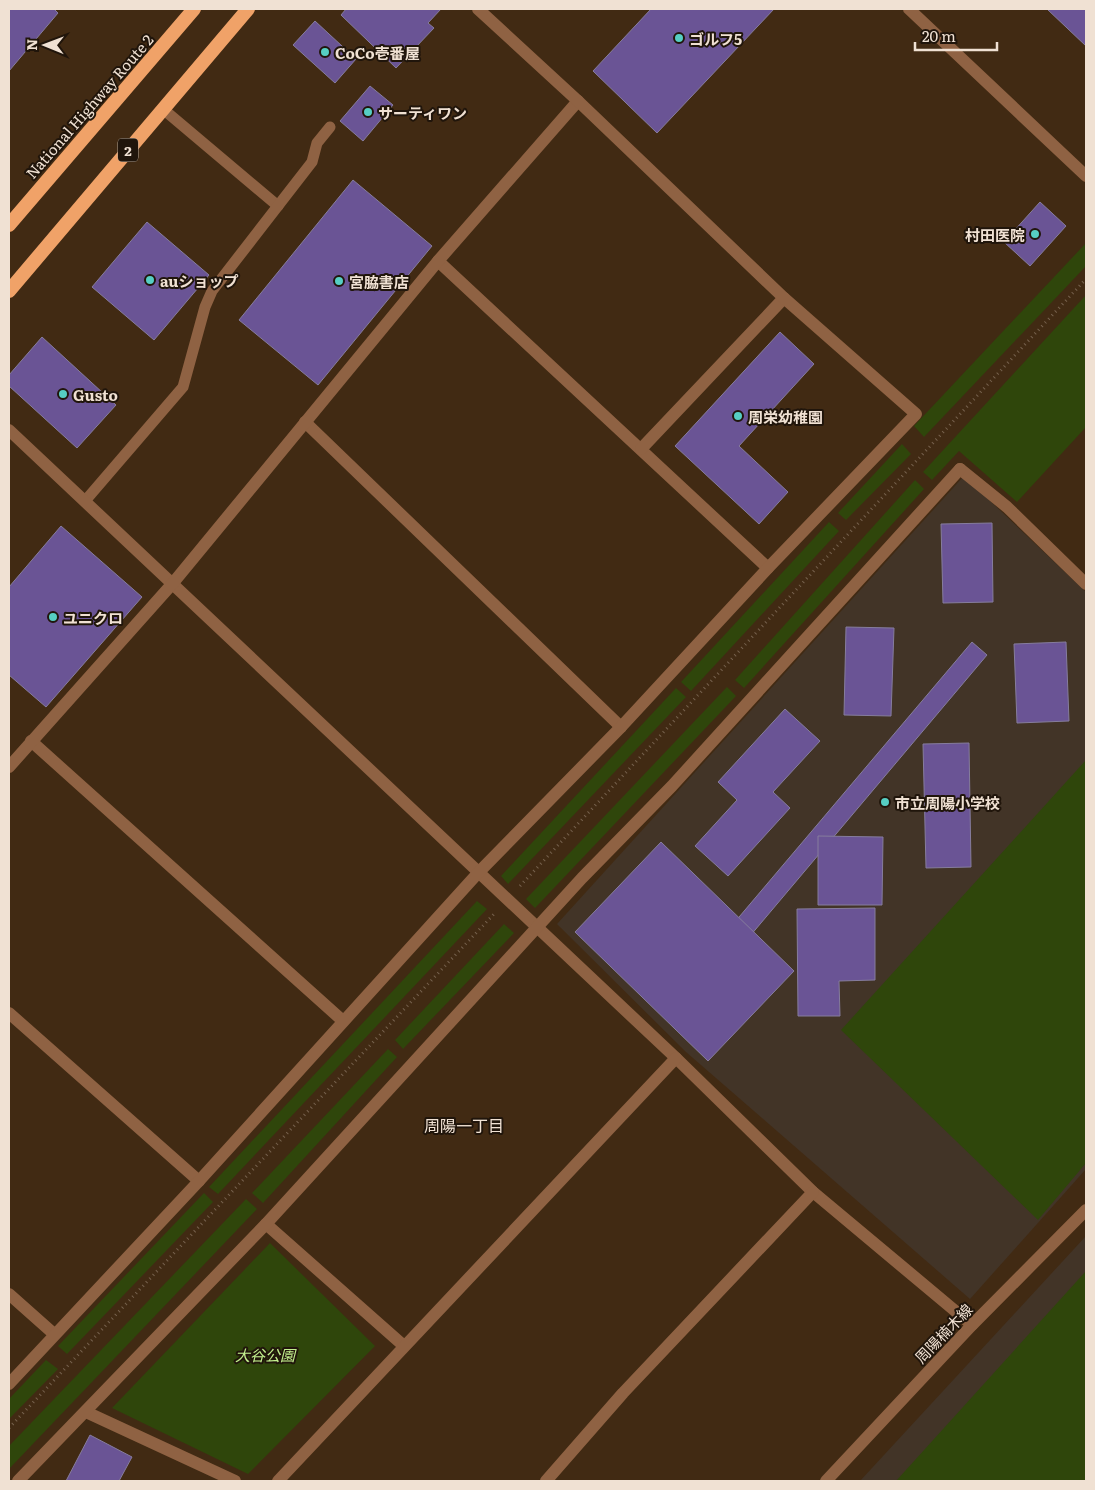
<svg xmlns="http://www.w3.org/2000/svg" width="1095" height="1490" viewBox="0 0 1095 1490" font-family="Literata,'Noto Sans JP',serif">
<rect width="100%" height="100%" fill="#412a13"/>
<g fill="#423427">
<path d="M964,476L1086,592V1169L970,1299L686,1052L557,924Z"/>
<path d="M1086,1236V1481H860Z"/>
</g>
<g fill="#2f460b">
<path d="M1086,243V266L924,437L914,426Z"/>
<path d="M1086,295V427L1017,502L959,451L932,480L923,472Z"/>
<path d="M902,444L911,454L846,520L838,513Z"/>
<path d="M915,480L924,489L744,688L735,680Z"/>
<path d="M829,522L839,531L691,691L681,682Z"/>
<path d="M727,687L736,696L535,908L526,899Z"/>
<path d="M676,688L686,697L508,884L501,876Z"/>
<path d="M1086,760V1163L1038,1220L841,1030Z"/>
<path d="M477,901L487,909L218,1194L209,1187Z"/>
<path d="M504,924L514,933L403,1049L395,1040Z"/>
<path d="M388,1049L397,1057L263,1203L252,1193Z"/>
<path d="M204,1193L213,1202L67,1354L58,1346Z"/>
<path d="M246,1199L257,1209L9,1469V1446Z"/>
<path d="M270,1243L375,1346L248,1474L112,1408Z"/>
<path d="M1086,1271V1481H896Z"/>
<path d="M46,1360L58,1369L9,1419V1399Z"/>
</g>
<g fill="#6a5495" stroke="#867d9d">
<path d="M9,9H54L58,13L9,71Z"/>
<path d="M346,9H441L428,23L434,28L396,68L341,15Z"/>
<path d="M651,9H774L657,133L593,71Z"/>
<path d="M1047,9H1086V46Z"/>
<path d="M315,21L356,59L335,83L293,45Z"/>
<path d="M370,86L393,105L363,141L340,121Z"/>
<path d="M353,180L432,246L318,385L239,320Z"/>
<path d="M1040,202L1066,226L1030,266L1004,242Z"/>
<path d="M147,222L209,275L154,340L92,287Z"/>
<path d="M780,332L814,364L739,446L788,492L759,524L675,446Z"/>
<path d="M42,337L116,405L77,448L9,386V375Z"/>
<path d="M992,523L993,602L943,603L941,524Z"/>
<path d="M61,526L142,597L46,707L9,675V587Z"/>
<path d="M846,627L894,628L891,716L844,715Z"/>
<path d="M972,642L987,655L750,936L734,923Z"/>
<path d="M1066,642L1069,721L1017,723L1014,644Z"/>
<path d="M785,709L820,741L773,792L790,808L728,876L695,846L737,800L718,782Z"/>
<path d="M969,743L971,867L926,868L923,744Z"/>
<path d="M818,836L883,837L882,905H818Z"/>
<path d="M661,842L794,971L708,1061L575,932Z"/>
<path d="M875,908V980L839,981L840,1016H798L797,909Z"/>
<path d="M90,1435L132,1457L119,1481H66Z"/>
</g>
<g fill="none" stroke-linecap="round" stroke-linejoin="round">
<g stroke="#77624e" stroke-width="3" stroke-dasharray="1 4" stroke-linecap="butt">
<path d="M520,886L1086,279"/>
<path d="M9,1428L494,914"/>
</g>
<g stroke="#8f6243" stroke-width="11">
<path d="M163,109L278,206"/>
<path d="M85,501L183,387L205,307L212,291L312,162L317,143L330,127"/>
</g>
<g stroke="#8f6243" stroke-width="12">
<path d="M438,261L768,568"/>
<path d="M305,422L621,727"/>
<path d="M9,430L676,1058L813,1192L972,1325"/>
<path d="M641,449L784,298"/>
<path d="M960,469L1007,507L1086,584"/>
<path d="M31,741L343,1021"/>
<path d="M9,767L173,583L438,261L578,101"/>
<path d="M9,1013L199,1181"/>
<path d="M266,1224L404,1346"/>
<path d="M9,1294L54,1334"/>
<path d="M9,1384L199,1181L478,873L621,727L768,568L916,414L784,298L578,101L478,9"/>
<path d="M86,1412L235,1481"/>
<path d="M278,1481L676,1058"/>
<path d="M546,1481L623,1393L813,1192"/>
</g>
<g stroke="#8f6243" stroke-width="12">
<path d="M909,9L1086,176"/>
<path d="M18,1481L266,1224L582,878L672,786L960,469"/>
<path d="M826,1481L972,1325L1086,1210"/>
</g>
<g stroke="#f0a268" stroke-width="14">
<path d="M9,225L194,9"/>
<path d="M9,291L248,9"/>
</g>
</g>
<g fill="#56cec3" stroke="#20150b" stroke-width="2">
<circle cx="679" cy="38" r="5"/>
<circle cx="325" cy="52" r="5"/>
<circle cx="368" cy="112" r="5"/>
<circle cx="1035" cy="234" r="5"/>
<circle cx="150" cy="280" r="5"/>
<circle cx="339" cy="281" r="5"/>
<circle cx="63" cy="394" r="5"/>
<circle cx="738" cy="416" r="5"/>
<circle cx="53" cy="617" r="5"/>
<circle cx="885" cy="802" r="5"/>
</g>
<g text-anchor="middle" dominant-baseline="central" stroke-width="4" stroke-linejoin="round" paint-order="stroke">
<rect fill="#20150b" stroke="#b2a497" stroke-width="1" x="118" y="138.5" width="20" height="23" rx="4"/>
<g font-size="14" font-weight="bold" fill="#f0e1d3">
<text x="128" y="150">2</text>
</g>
<g font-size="15" font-weight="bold" fill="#f0e1d3" stroke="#20150b" text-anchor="start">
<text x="689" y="38">ゴルフ5</text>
<text x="335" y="52">CoCo壱番屋</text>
<text x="378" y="112">サーティワン</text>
<text x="1025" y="234" text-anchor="end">村田医院</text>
<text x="160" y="280">auショップ</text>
<text x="349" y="281">宮脇書店</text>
<text x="73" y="394">Gusto</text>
<text x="748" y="416">周栄幼稚園</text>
<text x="63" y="617">ユニクロ</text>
<text x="895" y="802">市立周陽小学校</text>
</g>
<g font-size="15" fill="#f0e1d3" stroke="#20150b">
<text transform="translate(89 106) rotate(-49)">National Highway Route 2</text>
<text transform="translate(943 1333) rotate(-46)">周陽楠木線</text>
</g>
<g font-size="15" font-style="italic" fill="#c4f18f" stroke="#20150b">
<text x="265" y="1354">大谷公園</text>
</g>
<g font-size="16" fill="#f0e1d3" stroke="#20150b">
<text x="464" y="1125">周陽一丁目</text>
</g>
</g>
<rect width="1095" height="1490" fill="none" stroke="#f0e1d3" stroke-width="20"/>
<g transform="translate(45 45) rotate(271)" stroke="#20150b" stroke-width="4" paint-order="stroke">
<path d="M0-4L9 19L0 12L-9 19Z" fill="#f0e1d3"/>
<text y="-8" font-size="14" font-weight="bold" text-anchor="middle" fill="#f0e1d3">N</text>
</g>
<path d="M915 42v8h82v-8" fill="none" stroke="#f0e1d3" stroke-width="2.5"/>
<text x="922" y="42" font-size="15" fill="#f0e1d3" stroke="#20150b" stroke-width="4" paint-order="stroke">20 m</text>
</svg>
